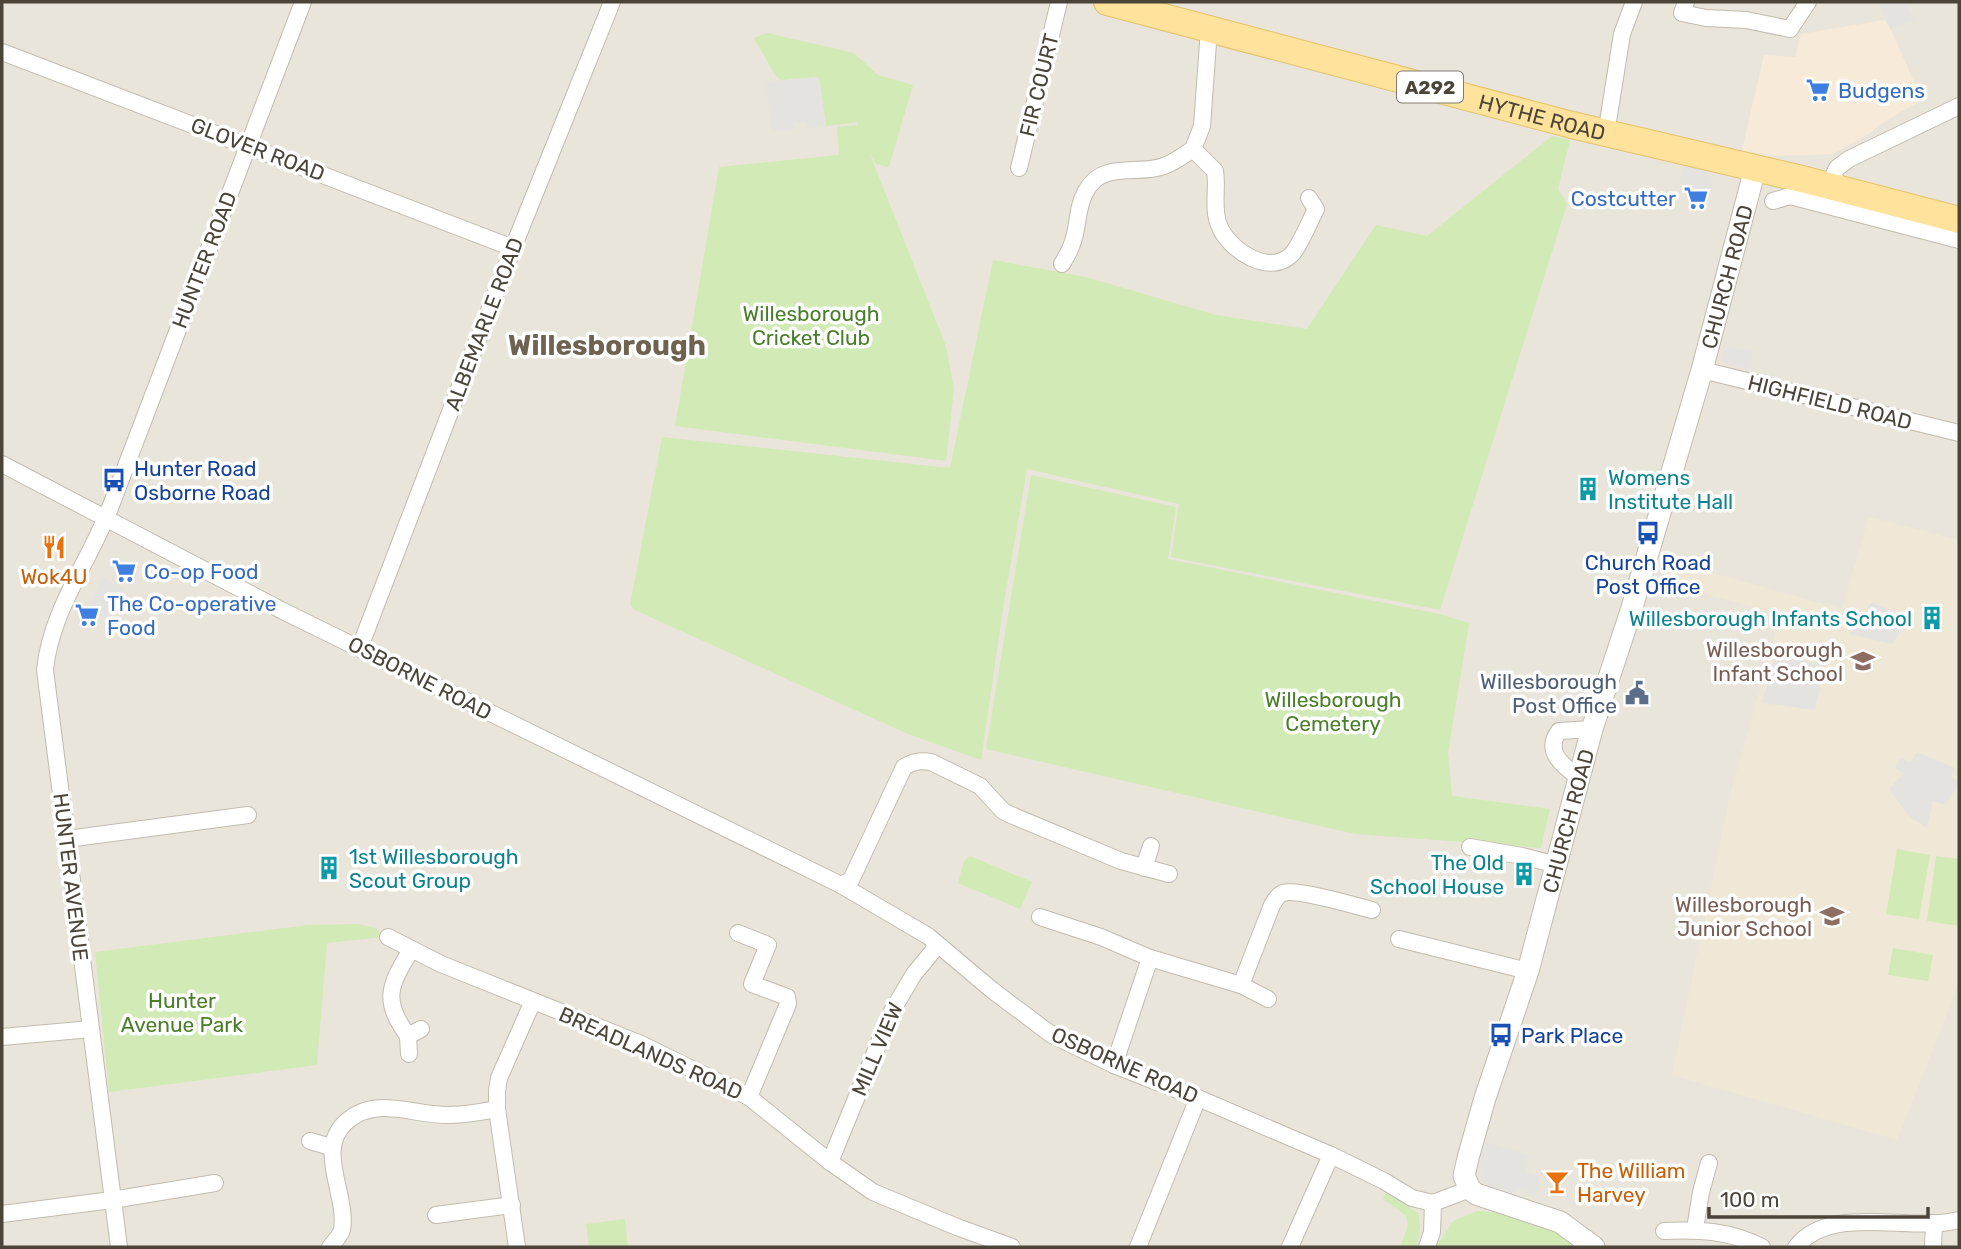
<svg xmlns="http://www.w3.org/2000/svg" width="1961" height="1249" viewBox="0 0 1961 1249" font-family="Rubik,sans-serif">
<rect width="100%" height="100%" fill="#f6f3ec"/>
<rect fill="#eae5da" x="2" y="2" width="1957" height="1245"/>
<path fill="#f7ead8" d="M1885,20L1893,34L1922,100L1885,121L1866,136L1832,154L1776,156L1742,150L1764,55L1795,57L1801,34Z"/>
<path fill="#efe8d6" d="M1869,517L1959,540V983L1897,1140L1672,1075L1730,795L1781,614L1663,583L1669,561L1842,609Z"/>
<g fill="#d2eab5">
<path d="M767,33L854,53L878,75L913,85L889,167L876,164L869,152L946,346L954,389L946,461L675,426L719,167L839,155L837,127L858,125L857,122L826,126L819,77L781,80L775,75L754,38Z"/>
<path d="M1552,136L1570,140L1558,189L1567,204L1440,610L1171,557L1179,504L1027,469L1004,602L981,760L908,734L635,610L630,605L662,437L950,468L993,260L1086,277L1216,315L1307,329L1376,225L1427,236Z"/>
<path d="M1031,475L1176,507L1168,559L1439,614L1469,623L1448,753L1452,796L1550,809L1541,848L1355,834L986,749Z"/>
<path d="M1897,849L1930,855L1919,919L1886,914Z"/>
<path d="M970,856L1032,882L1020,909L958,883L964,861Z"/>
<path d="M1936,856L1959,859V926L1927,921Z"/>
<path d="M357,924L376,928L384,937L327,943L317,1065L109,1092L95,952L308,925Z"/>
<path d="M1893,948L1933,955L1928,981L1888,975Z"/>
<path d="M1386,1192L1419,1214L1420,1228L1417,1247H1400C1414,1214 1409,1218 1383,1199Z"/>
<path d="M1477,1211L1505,1213L1559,1232L1577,1247H1436L1453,1221Z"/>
<path d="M625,1219L628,1247H589L586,1224Z"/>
</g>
<g fill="#e5e3e0">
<path d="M1878,2H1905L1914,21L1890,28Z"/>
<path d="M819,77L826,126L807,128L806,122L794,123L795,129L772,131L766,82Z"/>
<path d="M1685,166L1703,170L1709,174L1712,185V193L1679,184Z"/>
<path d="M1724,346L1753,351L1749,369L1726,363L1722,359Z"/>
<path d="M102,577L125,589L110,620L88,609Z"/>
<path d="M1872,602L1909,619L1892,644L1850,634Z"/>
<path d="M1775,655L1825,665L1815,710L1762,703Z"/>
<path d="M1917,752L1955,768L1951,777L1959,782L1946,805L1933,801L1927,828L1909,816L1889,789L1903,774L1895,767L1901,758L1910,762Z"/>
<path d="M1486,1142L1529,1155L1525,1173L1540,1177L1535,1196L1518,1189L1515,1194L1487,1185L1482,1179L1479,1165Z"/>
</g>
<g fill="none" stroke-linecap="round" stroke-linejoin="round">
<g stroke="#c2bbae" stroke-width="18">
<g id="minor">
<path d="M1686,2L1682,13L1706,18L1746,20L1790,29L1808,2"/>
<path d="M2,52L513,248"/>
<path d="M1606,134L1622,34L1634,2"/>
<path d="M1193,149L1215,171C1218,188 1212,209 1219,225C1228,250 1271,278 1293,253C1301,243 1310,221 1316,209L1309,198"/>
<path d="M1019,168L1059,2"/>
<path d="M1828,186L1837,168L1849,159L1959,106"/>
<path d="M1773,201L1790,196L1959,240"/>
<path d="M1062,264C1066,257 1070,251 1072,244C1079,227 1076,208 1086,191C1103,160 1137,176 1164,166C1175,162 1184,155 1193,149L1202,126L1209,29"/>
<path d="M1702,370L1959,433"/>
<path d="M2,464L283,611L841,885L928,936L992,990L1052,1035L1114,1065L1198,1098L1331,1155L1384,1181L1412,1198L1433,1203"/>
<path d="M360,647L513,248L612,2"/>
<path d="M1578,777C1562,765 1544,751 1559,731L1592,729"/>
<path d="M67,839L248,815"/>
<path d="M1470,847L1522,856L1557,865"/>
<path d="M1144,868L1151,846"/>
<path d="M841,885L851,880L904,767C913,761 921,760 931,762L980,786L1003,811L1011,815L1121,861L1169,874"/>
<path d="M1040,917L1101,937L1150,958L1241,985L1268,999"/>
<path d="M738,933L768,945L752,984L787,997L788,1004L749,1097"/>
<path d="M388,937L441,964L641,1044L749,1097L830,1162L873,1192L957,1227L1012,1247"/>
<path d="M1399,939L1528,971"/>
<path d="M411,950C389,986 382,1000 408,1036L421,1029"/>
<path d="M1241,985L1272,905C1275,901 1277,895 1283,893C1296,888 1356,906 1372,910"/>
<path d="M408,1036L409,1054"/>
<path d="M2,1037L91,1029"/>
<path d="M1114,1065L1150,958"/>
<path d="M310,1141L331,1147"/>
<path d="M830,1162L892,1011L914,974L933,951L936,943"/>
<path d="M2,1214L112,1200L215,1183"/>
<path d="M436,1215L512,1205"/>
<path d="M1695,1229L1701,1192L1709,1163"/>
<path d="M1664,1231C1699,1229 1730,1231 1762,1247"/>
<path d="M119,1247L45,670C51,610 89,562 110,508C174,339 238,170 303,2"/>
<path d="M330,1247C334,1242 340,1236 342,1230C348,1194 315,1150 346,1122C374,1096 410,1114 444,1115C461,1116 480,1112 497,1109"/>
<path d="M517,1247L497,1109V1091L499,1078L533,1001"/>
<path d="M1138,1247L1198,1098"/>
<path d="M1290,1247L1331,1155"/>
<path d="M1427,1247L1432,1232L1433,1203L1470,1189"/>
<path d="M1796,1247C1831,1203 1909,1233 1959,1220"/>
<path d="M1933,1247L1934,1223"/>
</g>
</g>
<g stroke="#c2bbae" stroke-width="23">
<g id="tertiary">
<path id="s1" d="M1594,1247L1560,1222L1476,1194L1470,1189L1464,1176L1468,1158L1485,1098L1528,971L1592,729L1631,611L1702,370L1755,169"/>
</g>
</g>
<g stroke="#e6c16a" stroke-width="28">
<g id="primary">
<path id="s2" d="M1107,2L1572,125L1806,180L1959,220"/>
</g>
</g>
<use href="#minor" stroke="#fff" stroke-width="16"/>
<use href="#tertiary" stroke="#fff" stroke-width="21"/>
<use href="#primary" stroke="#ffe39c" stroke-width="26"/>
</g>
<defs>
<g id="supermarket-bare" transform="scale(1.89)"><path d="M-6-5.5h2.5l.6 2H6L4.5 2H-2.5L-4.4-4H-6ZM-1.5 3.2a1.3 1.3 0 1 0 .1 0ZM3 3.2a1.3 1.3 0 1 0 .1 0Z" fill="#3f7fe0" stroke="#fff" stroke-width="2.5" paint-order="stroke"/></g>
<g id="bus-bare" transform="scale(1.89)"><path d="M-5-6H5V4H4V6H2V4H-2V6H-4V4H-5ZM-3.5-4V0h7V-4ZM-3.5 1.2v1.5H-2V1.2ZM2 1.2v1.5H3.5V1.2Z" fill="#1a4fb4" stroke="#fff" stroke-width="2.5" paint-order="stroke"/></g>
<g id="building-bare" transform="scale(1.89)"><path d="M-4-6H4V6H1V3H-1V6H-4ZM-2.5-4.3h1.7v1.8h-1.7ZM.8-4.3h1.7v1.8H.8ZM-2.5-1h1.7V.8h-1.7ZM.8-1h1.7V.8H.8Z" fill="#0f9aa8" stroke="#fff" stroke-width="2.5" paint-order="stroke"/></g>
<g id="restaurant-bare" transform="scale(1.89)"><path d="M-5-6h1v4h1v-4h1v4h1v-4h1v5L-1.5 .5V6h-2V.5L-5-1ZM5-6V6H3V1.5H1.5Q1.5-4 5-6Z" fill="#e8710a" stroke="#fff" stroke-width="2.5" paint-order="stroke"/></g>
<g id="school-bare" transform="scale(1.89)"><path d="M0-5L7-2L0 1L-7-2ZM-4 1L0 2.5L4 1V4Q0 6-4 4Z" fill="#8d6e63" stroke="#fff" stroke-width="2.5" paint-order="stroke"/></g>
<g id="civic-bare" transform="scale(1.89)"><path d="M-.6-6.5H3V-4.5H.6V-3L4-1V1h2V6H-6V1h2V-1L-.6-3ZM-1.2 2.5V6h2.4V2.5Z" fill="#5c6f8a" stroke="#fff" stroke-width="2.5" paint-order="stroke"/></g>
<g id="bar-bare" transform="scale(1.89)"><path d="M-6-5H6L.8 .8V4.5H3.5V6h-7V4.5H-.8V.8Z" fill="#e8710a" stroke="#fff" stroke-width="2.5" paint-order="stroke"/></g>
</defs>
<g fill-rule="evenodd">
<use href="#supermarket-bare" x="1818" y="90"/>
<use href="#supermarket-bare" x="1696" y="198"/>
<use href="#bus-bare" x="114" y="480"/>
<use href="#building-bare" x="1588" y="489"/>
<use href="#bus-bare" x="1648" y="533"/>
<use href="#restaurant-bare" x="54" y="547"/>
<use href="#supermarket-bare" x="124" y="571"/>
<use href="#supermarket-bare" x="87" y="615"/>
<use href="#building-bare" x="1932" y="618"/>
<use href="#school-bare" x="1863" y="661"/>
<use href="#civic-bare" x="1637" y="693"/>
<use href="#building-bare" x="329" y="868"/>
<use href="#building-bare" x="1524" y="874"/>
<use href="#school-bare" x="1832" y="916"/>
<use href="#bus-bare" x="1501" y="1035"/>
<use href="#bar-bare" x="1557" y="1182"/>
</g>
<g text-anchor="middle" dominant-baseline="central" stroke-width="7" stroke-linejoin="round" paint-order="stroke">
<rect fill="#fff" stroke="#817c74" stroke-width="2" x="1397" y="71.5" width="66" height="31" rx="5"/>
<g font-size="19" font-weight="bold" fill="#4b4439">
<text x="1430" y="87">A292</text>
</g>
<g font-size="21" fill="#4b4439" stroke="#fff">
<text transform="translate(1039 85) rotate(-76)">FIR COURT</text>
<text stroke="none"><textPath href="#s2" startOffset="450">HYTHE ROAD</textPath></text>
<text transform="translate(258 149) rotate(21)">GLOVER ROAD</text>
<text transform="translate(204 260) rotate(-69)">HUNTER ROAD</text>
<text stroke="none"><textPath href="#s1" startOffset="1090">CHURCH ROAD</textPath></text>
<text transform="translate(484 324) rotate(-69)">ALBEMARLE ROAD</text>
<text transform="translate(1830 402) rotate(14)">HIGHFIELD ROAD</text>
<text transform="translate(420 678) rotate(27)">OSBORNE ROAD</text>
<text stroke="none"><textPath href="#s1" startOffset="523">CHURCH ROAD</textPath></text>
<text transform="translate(71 877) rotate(83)">HUNTER AVENUE</text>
<text transform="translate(877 1049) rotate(-67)">MILL VIEW</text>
<text transform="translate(651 1053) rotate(24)">BREADLANDS ROAD</text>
<text transform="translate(1125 1065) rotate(24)">OSBORNE ROAD</text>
</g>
<g font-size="21" fill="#366cbe" stroke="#fff" text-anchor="start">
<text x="1838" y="90">Budgens</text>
<text x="1676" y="198" text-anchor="end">Costcutter</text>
<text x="144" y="571">Co-op Food</text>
<text x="107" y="603">The Co-operative<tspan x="107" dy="24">Food</tspan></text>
</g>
<g font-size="21" fill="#4a7f2a" stroke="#fff">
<text x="811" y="313">Willesborough<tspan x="811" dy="24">Cricket Club</tspan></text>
<text x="1333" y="699">Willesborough<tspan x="1333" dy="24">Cemetery</tspan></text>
<text x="182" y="1000">Hunter<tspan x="182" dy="24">Avenue Park</tspan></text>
</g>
<g font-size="21" fill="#164399" stroke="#fff" text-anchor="start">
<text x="134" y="468">Hunter Road<tspan x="134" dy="24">Osborne Road</tspan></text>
<text x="1648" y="562" text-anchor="middle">Church Road<tspan x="1648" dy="24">Post Office</tspan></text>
<text x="1521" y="1035">Park Place</text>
</g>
<g font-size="21" fill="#0d838f" stroke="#fff" text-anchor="start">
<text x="1608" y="477">Womens<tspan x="1608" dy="24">Institute Hall</tspan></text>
<text x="1912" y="618" text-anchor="end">Willesborough Infants School</text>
<text x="349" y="856">1st Willesborough<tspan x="349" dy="24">Scout Group</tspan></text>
<text x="1504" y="862" text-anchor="end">The Old<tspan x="1504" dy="24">School House</tspan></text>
</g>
<g font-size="21" fill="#c56008" stroke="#fff">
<text x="54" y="576">Wok4U</text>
<text x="1577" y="1170" text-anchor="start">The William<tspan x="1577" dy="24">Harvey</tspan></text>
</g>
<g font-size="21" fill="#785e54" stroke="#fff" text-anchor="end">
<text x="1843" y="649">Willesborough<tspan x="1843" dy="24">Infant School</tspan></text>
<text x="1812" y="904">Willesborough<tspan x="1812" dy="24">Junior School</tspan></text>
</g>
<g font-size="21" fill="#4e5e75" stroke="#fff" text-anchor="end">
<text x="1617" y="681">Willesborough<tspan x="1617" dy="24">Post Office</tspan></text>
</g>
<g font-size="28" font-weight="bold" fill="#6e6250" stroke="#fff">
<text x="607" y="345">Willesborough</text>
</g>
</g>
<rect width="1961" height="1249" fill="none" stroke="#4b4439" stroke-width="7"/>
<path d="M1709 1207v10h219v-10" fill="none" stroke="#4b4439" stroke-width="3.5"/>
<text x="1720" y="1207" font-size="21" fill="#4b4439" stroke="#ffffff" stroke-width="5" paint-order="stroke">100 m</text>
</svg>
